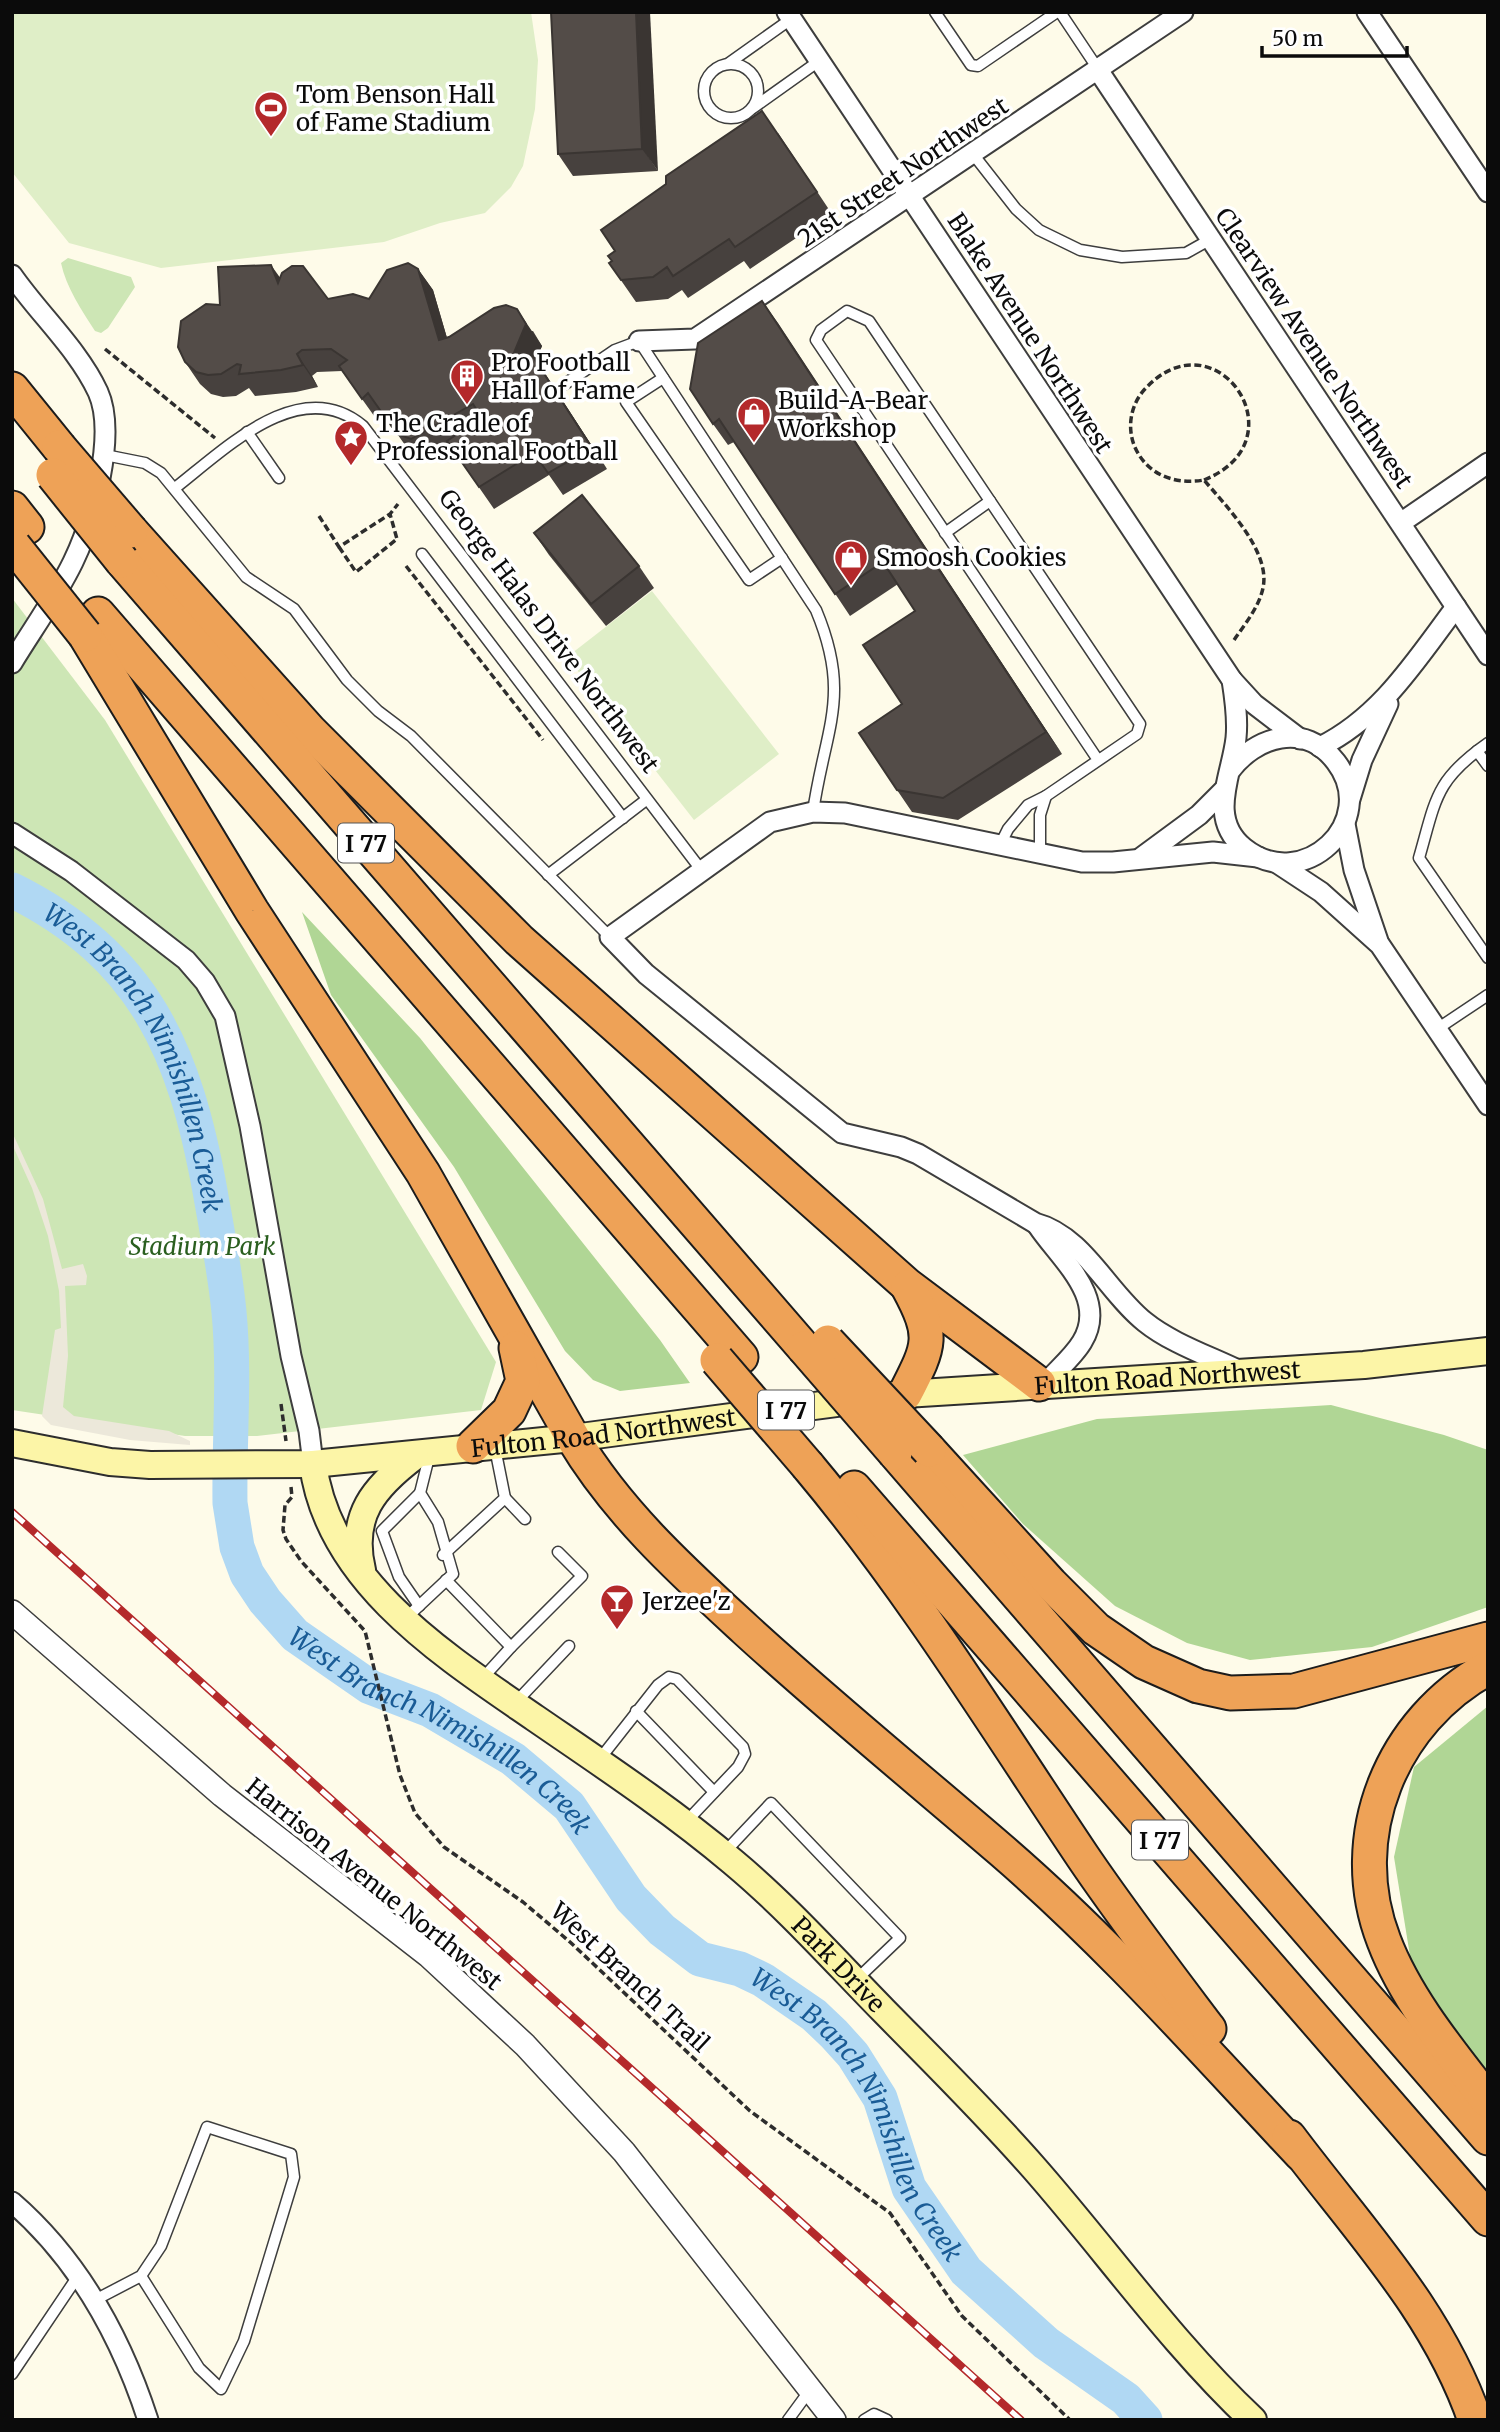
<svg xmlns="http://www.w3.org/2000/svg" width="1500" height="2432" viewBox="0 0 1500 2432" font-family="Merriweather,serif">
<rect width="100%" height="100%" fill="#fefbe9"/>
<g fill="#cde6b5">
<path d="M68,258L131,277L135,287L108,328L101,333L95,331C82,311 66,287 61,263Z"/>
<path d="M12,598L105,720L496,1362L481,1410L257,1436H185L12,1410Z"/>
</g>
<g fill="#b0d695">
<path d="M302,912L420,1038L660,1340L690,1383L620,1391L593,1380L565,1351L454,1167L331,995Z"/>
<path d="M1331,1405L1444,1435L1488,1450V1607L1372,1647L1250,1660L1187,1643L1115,1606L1023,1524L963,1455L1097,1419Z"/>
<path d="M1488,1706V2079L1458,2045L1411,1962L1394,1857L1414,1767Z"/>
</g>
<g fill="#dfeec7">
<path d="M12,12H531L538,60L535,109L523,166L511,187L485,213L440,223L384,242L161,268L69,243L12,172Z"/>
<path d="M652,591L779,754L694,820L567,657Z"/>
</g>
<path fill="#ece8da" d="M12,1132L43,1199L62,1269L83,1264L87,1276L86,1285L65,1286L68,1356L63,1407L74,1416L169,1431L190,1441V1445L130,1440L51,1425L42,1416L55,1330L61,1328L59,1291L48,1236L32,1188L12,1144Z"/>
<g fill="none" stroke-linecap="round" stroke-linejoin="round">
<path stroke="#b0d8f3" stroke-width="35" id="s1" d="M12,890C145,956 185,1053 210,1191C217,1231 225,1271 229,1312C235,1375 229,1439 230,1503L237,1547L247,1574L265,1601L295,1635L370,1687L430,1710L513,1759L569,1806L631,1898L662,1930L700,1959L740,1969L763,1980L814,2015L834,2034L853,2055L880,2098L909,2188L966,2271L1046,2343L1126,2399L1145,2420"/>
<g stroke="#3e3e3e" stroke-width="13">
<g id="service">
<path d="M935,12L971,65L978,66L1057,12"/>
<path d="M1060,12L1098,69"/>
<path d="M729,63L791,19"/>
<circle cx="731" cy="91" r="27"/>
<path d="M753,108L819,61"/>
<path d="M973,154L1016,209L1039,230L1080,250L1122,257L1186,253L1211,239"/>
<path d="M663,378L626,402L749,580L782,558"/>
<path d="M565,384L615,350L639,341L816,610C852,696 825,728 813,812"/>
<path d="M247,432L279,478"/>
<path d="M105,455L145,463L161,473L246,577L294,609L347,680L378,711L411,736L610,937"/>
<path d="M175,488C224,450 300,373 363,426L702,871"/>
<path d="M945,533L990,501"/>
<path d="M422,554L623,818"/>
<path d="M1488,743C1435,780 1436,799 1419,858L1488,958"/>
<path d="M1477,751L1488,766"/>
<path d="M1000,845L1008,829L1028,805L1046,796L1137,734L1140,724L869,321L847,311L821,330L816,340L1098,760"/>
<path d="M1040,854V815L1046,796"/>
<path d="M548,875L646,800"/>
<path d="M1437,1029L1488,995"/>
<path d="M505,1498L525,1519"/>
<path d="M443,1555L505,1498L495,1448"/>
<path d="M446,1580L511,1647L481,1680"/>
<path d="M419,1606L399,1577L382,1531L420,1493"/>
<path d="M405,1619L453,1574L438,1522L420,1493L430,1453"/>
<path d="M511,1647L582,1576L558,1552"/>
<path d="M516,1702L569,1646"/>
<path d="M636,1711L714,1792"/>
<path d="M599,1760L658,1685L669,1677L677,1679L743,1747L745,1754L738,1767L685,1823"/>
<path d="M723,1854L771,1803L900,1938L856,1980"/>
<path d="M95,2300L141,2276L161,2246L207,2127L291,2154L294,2177L244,2341L221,2389L199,2368L141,2276"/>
<path d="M12,2374L78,2276"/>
<path d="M788,2420L810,2390"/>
<path d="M864,2420L874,2414L887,2420"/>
</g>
</g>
<g stroke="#3e3e3e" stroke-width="23">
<g id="minor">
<path d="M787,12L1232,680L1254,704L1300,739"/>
<path d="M1367,12L1488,192"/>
<path d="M1098,70L1488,655"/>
<path d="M12,275C39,314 78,349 98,392C117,434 93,521 73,562C56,597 32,630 12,663"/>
<path d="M639,341L695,339L1183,12"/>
<path d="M1402,522L1488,463"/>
<path d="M1320,747C1381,717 1416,660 1456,607"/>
<path d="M1229,772C1255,736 1305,721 1336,762C1381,821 1303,895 1244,848C1207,818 1232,775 1236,738C1238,719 1235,699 1232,680"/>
<path d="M1350,799L1362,760L1388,704"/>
<path d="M1345,824L1354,870L1378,941"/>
<path d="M12,833L71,871L186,960L205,982L225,1016L250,1126L291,1356L309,1431L313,1464"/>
<path d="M1142,857L1199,815L1223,791"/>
<path d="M1277,863L1321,892L1380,945L1488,1105"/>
<path d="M1038,1226C1060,1259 1109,1298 1082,1342C1073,1357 1057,1370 1045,1384"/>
<path d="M1240,1371C1209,1356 1171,1343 1145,1322C1107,1292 1084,1236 1035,1223L918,1154L901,1147L842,1133L646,974L610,937L770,822L813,812L845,813L1082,862H1113L1213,852L1258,857"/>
<path d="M12,2202C79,2260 121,2337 148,2420"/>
</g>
</g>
<g stroke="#3e3e3e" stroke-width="26">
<path id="tertiary" d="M12,1612L222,1795L429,1956L525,2045L624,2152L834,2420"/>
</g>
<g stroke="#2d2d2d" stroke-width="30">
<g id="secondary">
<path id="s2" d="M12,1443L110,1462L150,1465L313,1464L573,1438L905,1394L1364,1365L1488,1351"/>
<path id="s3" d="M313,1464C328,1582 445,1656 535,1718C602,1764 670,1809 733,1862C787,1907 834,1960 883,2010C934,2062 986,2113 1034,2168C1107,2251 1172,2344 1253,2420"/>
<path d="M362,1570C349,1516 374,1487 415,1456"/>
</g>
</g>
<g stroke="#1c1c1c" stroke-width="37">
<g id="motorway">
<path d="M12,389L59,447"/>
<path d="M12,508L27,527"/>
<path d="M131,531L310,731L519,940L907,1285L1039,1384"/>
<path d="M122,561L804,1348"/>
<path d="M98,614L741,1357"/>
<path d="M85,635L252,911L423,1173L573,1438C618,1513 681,1570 745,1629C828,1705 915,1776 1001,1850C1109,1943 1203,2050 1301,2154"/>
<path d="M905,1394C930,1345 935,1337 908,1287"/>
<path d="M473,1446L509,1411L523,1381L516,1348"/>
<path d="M929,1450L1051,1584L1096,1629L1144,1662L1198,1686L1230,1693L1294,1691L1488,1639"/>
<path d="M895,1453L1488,2138"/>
<path d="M808,1466C911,1589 994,1724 1083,1857C1123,1916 1166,1972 1209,2029"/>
<path d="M854,1488L1488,2219"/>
<path d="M1488,1668C1392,1720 1343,1836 1384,1941C1406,1999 1450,2052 1488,2101"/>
<path d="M1289,2137C1357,2228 1437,2310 1475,2420"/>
</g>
</g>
<g stroke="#2d2d2d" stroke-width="3.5" stroke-dasharray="7 3.5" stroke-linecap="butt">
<path d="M105,349L215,438"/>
<path d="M1204,480C1304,440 1215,311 1144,390C1131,405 1127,426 1134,445C1146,475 1175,485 1204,480C1225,505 1271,551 1263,588C1259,607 1245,624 1234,640"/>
<path d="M319,516L339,547L390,514L398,504"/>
<path d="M339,547L356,572L397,539L390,514"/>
<path d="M406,566L543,740"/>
<path d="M281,1404L286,1441"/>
<path d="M291,1487L292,1497L285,1505L283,1530L286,1539L301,1561L365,1631L400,1775L415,1813L444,1847L523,1902L570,1942L750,2111L890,2213L962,2316L1070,2420"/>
</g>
<use href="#service" stroke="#fff" stroke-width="10"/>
<use href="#minor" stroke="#fff" stroke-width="19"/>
<use href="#tertiary" stroke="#fff" stroke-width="23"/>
<use href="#secondary" stroke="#fcf5a7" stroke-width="26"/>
<use href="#motorway" stroke="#eea257" stroke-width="33"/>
<g stroke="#b4292b" stroke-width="8">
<path id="rail" d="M12,1512L1021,2420"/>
</g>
<use href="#rail" stroke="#fff" stroke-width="5" stroke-dasharray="16" stroke-linecap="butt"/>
<g stroke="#1c1c1c" stroke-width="37" stroke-linecap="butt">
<g id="motorway-bridge">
<path d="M59,447L131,531"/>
<path d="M53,475L122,561"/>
<path d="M14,546L85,635"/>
<path d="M828,1342L929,1450"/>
<path d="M804,1348L895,1453"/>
<path d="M717,1360L808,1466"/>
</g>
</g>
<use href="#motorway-bridge" stroke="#eea257" stroke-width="33"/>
</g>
<g fill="#47413e">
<path d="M551,12L658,171L573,176L558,154Z"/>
<path d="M778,133L832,214L750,269L744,261L688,298L682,290L668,299L636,302L609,263Z"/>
<path d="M418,269L433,290L447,338L533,331L542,346L536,360L607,469L563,495L549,475L494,509L451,447L426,460L412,455L384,415L377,420L342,371L317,372L312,376L318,387L296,392L255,396L249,388L236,396L223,397L211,394L200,384L185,362L220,305L280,277L328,299H369Z"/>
<path d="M762,301L1062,754L958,820L912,812L897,790L902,704L915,611L898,584L850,616L734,442L728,445L713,424Z"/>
<path d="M534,533L639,566L654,588L606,626L549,555Z"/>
</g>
<g fill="#3a3532">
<path d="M636,12H650L658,171L642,149Z"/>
<path d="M271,265L286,286L278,283Z"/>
<path d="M418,269L433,290L454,362L439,340Z"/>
<path d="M762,301L778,323L1062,754L1046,732Z"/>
<path d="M517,309L542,346L536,360L607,469L592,448L526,382L511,360Z"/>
<path d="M297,354L312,376L318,387L303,365Z"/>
</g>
<g fill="#534c48" stroke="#3a3532" stroke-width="2">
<path d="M551,12H636L642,149L558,154Z"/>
<path d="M762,111L817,192L735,247L729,239L673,276L667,267L653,277L621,280L609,263L612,261L608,256L615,251L601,230L666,184V176Z"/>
<path d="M408,263L418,269L439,340L449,337L494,308L506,305L517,309L526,324L511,360L515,366L532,355L592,448L548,473L534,453L479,487L447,441L475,422L480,415L473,404L411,439L397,434L368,393L362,399L339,366L347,360L331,349L302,350L297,354L303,365L281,370L239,374L241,365L237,364L221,374L208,375L196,372L185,362L178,347L181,321L206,304L220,305L218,267L271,265L278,283L282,273L292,266H303L328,299L353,294L369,299L387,270Z"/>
<path d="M762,301L1046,732L943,798L897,790L859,733L902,704L863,645L915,611L883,562L835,594L719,419L713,424L690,389L698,343Z"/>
<path d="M582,495L639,566L591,604L534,533Z"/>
</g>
<defs>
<g id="stadium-pin" transform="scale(1.75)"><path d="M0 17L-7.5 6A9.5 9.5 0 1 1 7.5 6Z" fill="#b4292b" stroke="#fff"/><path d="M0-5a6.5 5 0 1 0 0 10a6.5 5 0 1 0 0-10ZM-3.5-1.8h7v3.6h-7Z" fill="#fff"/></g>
<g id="building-pin" transform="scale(1.75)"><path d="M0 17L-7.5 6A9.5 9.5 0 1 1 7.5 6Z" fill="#b4292b" stroke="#fff"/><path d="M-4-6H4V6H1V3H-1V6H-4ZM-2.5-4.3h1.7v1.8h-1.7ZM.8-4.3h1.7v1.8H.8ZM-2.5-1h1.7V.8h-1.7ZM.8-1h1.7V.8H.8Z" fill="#fff"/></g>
<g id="shop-pin" transform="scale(1.75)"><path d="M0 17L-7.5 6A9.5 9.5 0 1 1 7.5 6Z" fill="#b4292b" stroke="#fff"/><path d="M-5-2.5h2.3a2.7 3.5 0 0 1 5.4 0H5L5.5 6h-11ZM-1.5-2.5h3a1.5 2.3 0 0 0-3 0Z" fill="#fff"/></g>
<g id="sight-pin" transform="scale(1.75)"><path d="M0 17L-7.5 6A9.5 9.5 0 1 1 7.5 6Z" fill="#b4292b" stroke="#fff"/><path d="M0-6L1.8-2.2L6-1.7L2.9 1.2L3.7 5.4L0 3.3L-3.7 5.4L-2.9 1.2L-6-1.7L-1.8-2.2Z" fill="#fff"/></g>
<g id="bar-pin" transform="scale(1.75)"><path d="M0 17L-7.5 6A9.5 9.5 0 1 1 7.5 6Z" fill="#b4292b" stroke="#fff"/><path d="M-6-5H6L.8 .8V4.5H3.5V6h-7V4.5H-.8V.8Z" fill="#fff"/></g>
</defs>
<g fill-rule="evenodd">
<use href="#stadium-pin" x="271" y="108"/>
<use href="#building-pin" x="467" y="376"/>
<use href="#shop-pin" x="754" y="414"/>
<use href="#sight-pin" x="351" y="437"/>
<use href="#shop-pin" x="851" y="557"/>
<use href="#bar-pin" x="617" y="1601"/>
</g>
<g text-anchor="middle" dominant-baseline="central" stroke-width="7" stroke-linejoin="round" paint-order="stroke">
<g fill="#fff" stroke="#545454" stroke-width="2">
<rect x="338" y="823.5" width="56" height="39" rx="5"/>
<rect x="758" y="1390.5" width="56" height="39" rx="5"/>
<rect x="1132" y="1820.5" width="56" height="39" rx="5"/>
</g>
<g font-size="23" font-weight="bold" fill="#0b0b0b">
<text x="366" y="843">I 77</text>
<text x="786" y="1410">I 77</text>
<text x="1160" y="1840">I 77</text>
</g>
<g font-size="24" fill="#0b0b0b" stroke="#fff" text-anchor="start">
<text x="296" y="94">Tom Benson Hall<tspan x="296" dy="28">of Fame Stadium</tspan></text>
<text x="491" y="362">Pro Football<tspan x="491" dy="28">Hall of Fame</tspan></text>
<text x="778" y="400">Build-A-Bear<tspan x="778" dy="28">Workshop</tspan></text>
<text x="376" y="423">The Cradle of<tspan x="376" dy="28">Professional Football</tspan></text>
<text x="876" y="557">Smoosh Cookies</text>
<text x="642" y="1601">Jerzee'z</text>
</g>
<g font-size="24" fill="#0b0b0b" stroke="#fff">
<text transform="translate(903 172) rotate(-34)">21st Street Northwest</text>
<text transform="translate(1030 333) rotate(57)">Blake Avenue Northwest</text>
<text transform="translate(1314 348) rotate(56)">Clearview Avenue Northwest</text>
<text transform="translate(549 631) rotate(53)">George Halas Drive Northwest</text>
<text stroke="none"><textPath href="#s2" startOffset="1162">Fulton Road Northwest</textPath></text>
<text stroke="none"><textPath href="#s2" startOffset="595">Fulton Road Northwest</textPath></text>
<text transform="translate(374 1884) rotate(39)">Harrison Avenue Northwest</text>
<text stroke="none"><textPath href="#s3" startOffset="740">Park Drive</textPath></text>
<text transform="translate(630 1977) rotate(43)">West Branch Trail</text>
</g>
<g font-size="24" font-style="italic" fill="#2a5f1f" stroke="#fff">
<text x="202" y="1246">Stadium Park</text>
</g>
<g font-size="26" font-style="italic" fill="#1a5c96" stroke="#fff">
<text stroke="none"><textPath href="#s1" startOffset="219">West Branch Nimishillen Creek</textPath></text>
<text stroke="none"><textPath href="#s1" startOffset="1017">West Branch Nimishillen Creek</textPath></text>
<text stroke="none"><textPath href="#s1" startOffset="1605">West Branch Nimishillen Creek</textPath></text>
</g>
</g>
<rect width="1500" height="2432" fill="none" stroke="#0b0b0b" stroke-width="28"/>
<path d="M1262 46v10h145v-10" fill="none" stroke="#0b0b0b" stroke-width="3.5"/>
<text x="1272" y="46" font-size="21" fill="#0b0b0b" stroke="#ffffff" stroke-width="5" paint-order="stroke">50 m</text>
</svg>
